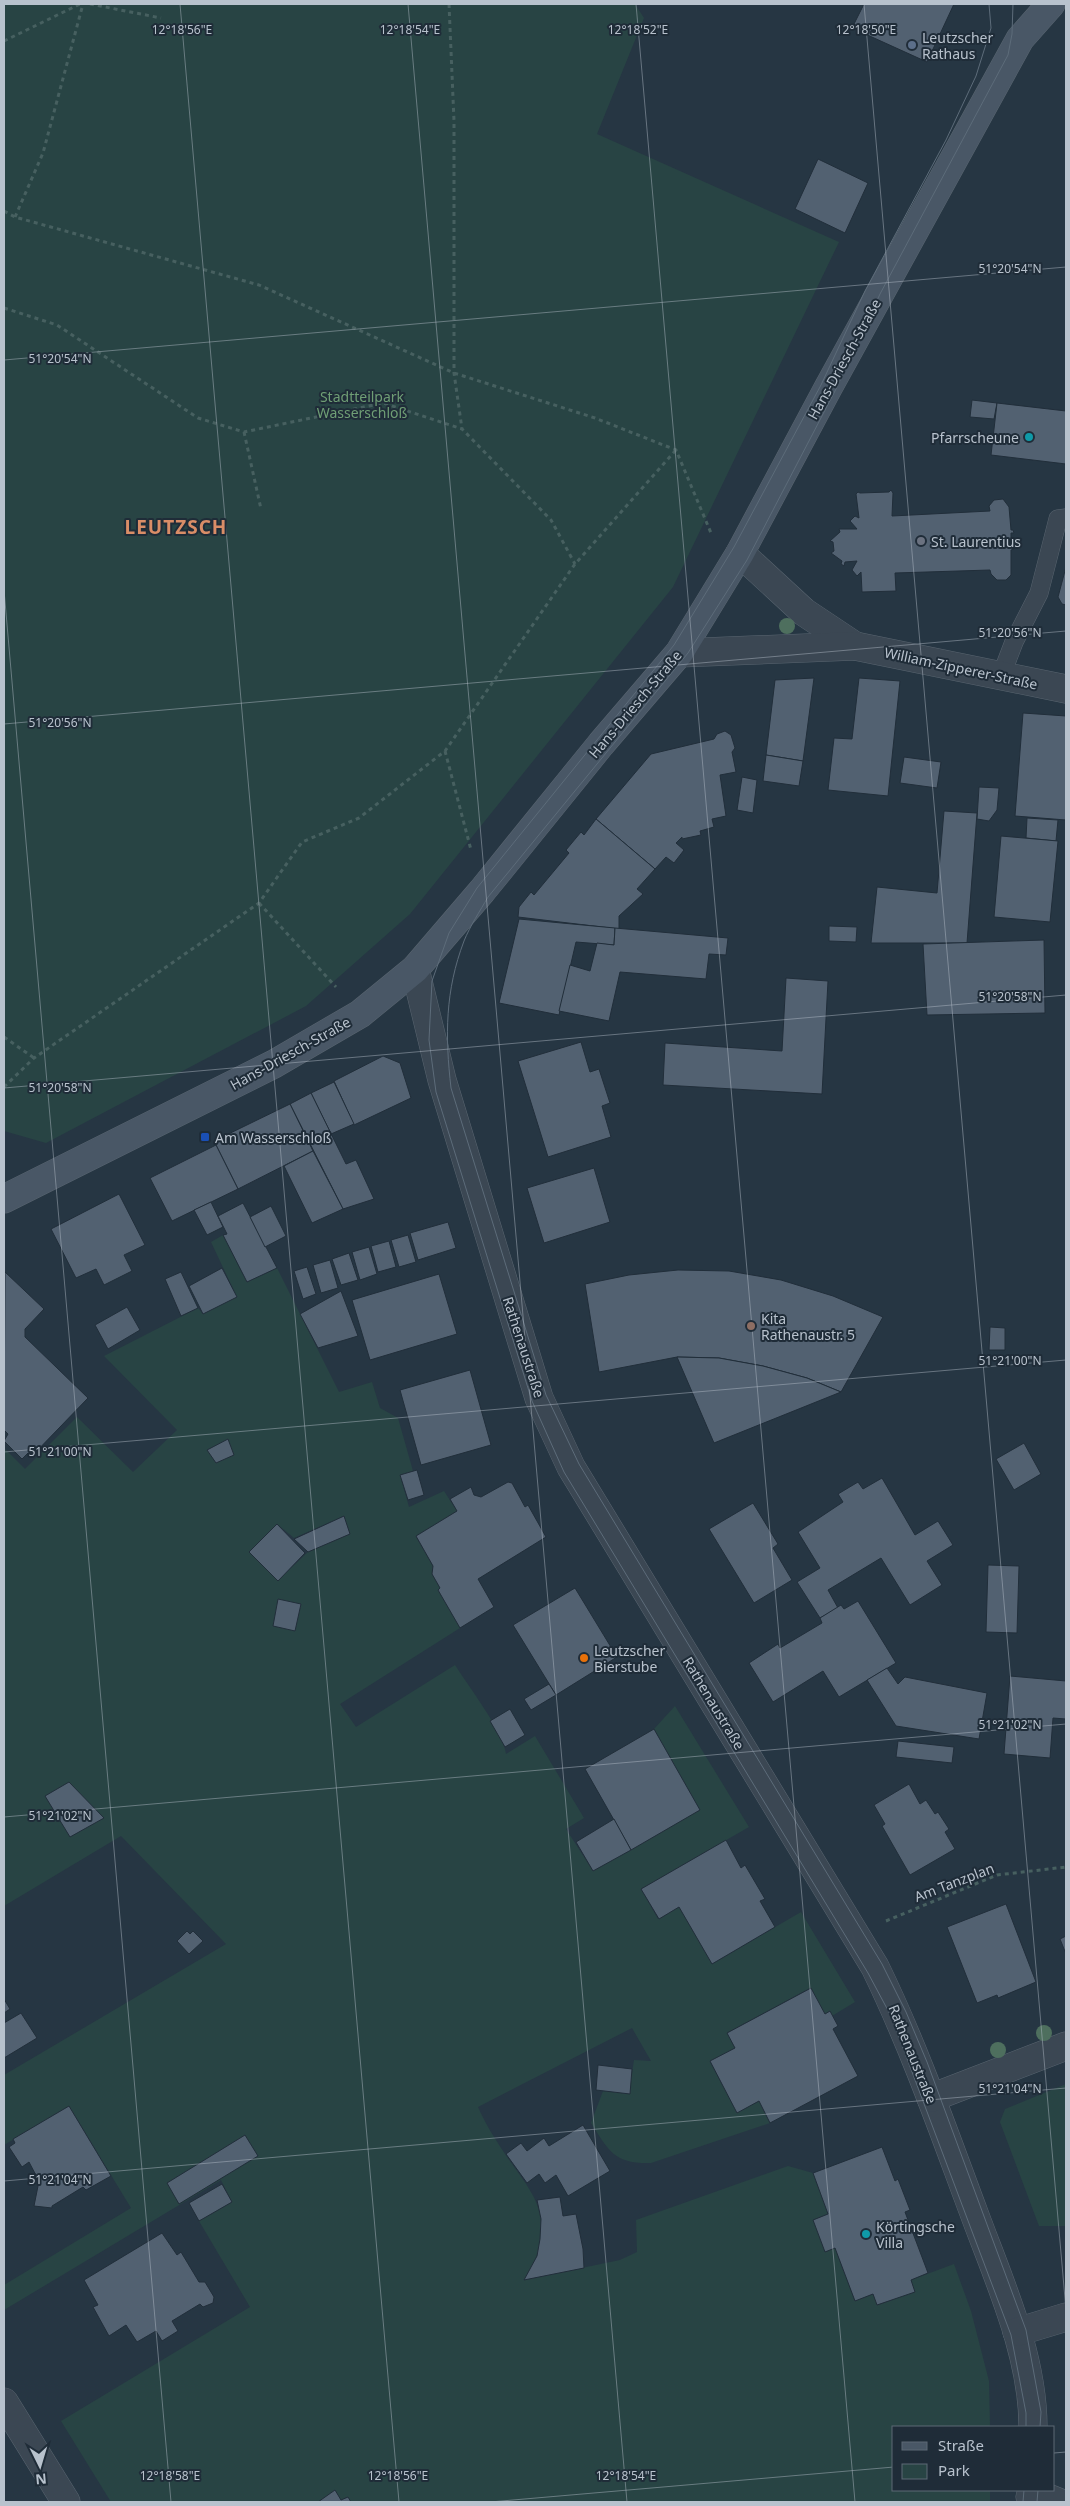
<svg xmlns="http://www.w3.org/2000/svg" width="1070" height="2506" viewBox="0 0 1070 2506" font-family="'Noto Sans',sans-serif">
<rect width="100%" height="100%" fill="#263643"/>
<g fill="#284444" fill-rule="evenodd">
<path d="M4,4H635L644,18L597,134L839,242L673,587L410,914L306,1006L46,1143L4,1131Z"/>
<path d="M223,1235L247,1282L277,1268L339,1392L372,1382L380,1408L398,1418L413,1471L400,1475L409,1507L444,1491L457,1511L416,1537L433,1566L432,1574L440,1588L438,1590L460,1628L340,1704L356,1727L455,1665C469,1687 503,1731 506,1754L535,1736L584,1818L566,1829L593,1871L700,1810L654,1729L675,1706L749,1827L641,1889L658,1919L679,1907L712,1964L801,1912L855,2002L832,2016L830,2011L825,2014L810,1988L727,2033L735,2048L710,2062L737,2112L759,2101L770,2123L651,2163C614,2164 609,2151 591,2123L603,2091L629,2094L634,2060L651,2061L632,2028L478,2107C485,2123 495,2139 505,2154C528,2188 552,2210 537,2255C534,2264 528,2272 524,2280L620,2260L637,2252L636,2220L788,2166L813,2173L828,2214L813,2220L825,2252L835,2248L855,2301L873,2294L878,2305L914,2292L911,2280L954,2264L971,2311L989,2381L990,2427H894V2490H990V2502H351L347,2497L341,2500L335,2491L318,2502H111L61,2421L250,2307L199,2221L232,2202L221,2180L4,2310V2285L131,2208L69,2106L4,2145V2075L226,1944L121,1836L4,1906V1448L25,1469L77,1417L133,1472L177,1430L104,1356L198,1308L203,1314L237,1297L211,1242ZM344,1516L350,1534L308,1552L278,1580L277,1524L294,1538ZM69,1782L70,1836L45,1796Z"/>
<path d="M1066,2084V2226H1039L1000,2122L1005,2109Z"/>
</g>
<g fill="#526171" stroke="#212e3a">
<path d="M864,4H954L927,62L852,28Z"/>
<path d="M818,159L868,183L845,233L795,209Z"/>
<path d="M972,400L997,403L994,419L970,417Z"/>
<path d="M997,403L1066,411V464L991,455Z"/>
<path d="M891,490L893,493L892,516L990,511L989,506L994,500L1003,499L1009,507L1011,530H1013L1014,533H1011V546H1014V549L1011,550V575L1006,580H997L991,574L990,570L895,573L896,591L862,592L861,572L857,576L852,570L857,561L845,562L844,566L841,564L842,561L831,553L834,551L833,542L830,541L840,532L839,529H857L850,521L855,516L859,518L856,494L858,492L860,493L889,492Z"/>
<path d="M1066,567V605L1062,604L1058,597Z"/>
<path d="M814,678L803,761L766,755L775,680Z"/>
<path d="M859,678L900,681L888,796L828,790L834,738L852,739Z"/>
<path d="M1023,713L1066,716V820L1015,816Z"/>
<path d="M725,731L731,735L735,748L732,752L736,772L720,775L726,816L712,819L714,827L700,831L701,835L682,839V837L676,843L684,850L674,863L666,857L655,869L596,819L651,754L714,739L717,734Z"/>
<path d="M766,755L803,761L799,786L763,781Z"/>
<path d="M904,757L941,762L937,788L900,783Z"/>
<path d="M742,777L757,780L753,813L737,810Z"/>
<path d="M979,787L999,788L997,810L989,821L977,819Z"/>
<path d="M944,811L977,813L967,943H871L877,887L937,893Z"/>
<path d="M1027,818L1058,820L1056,841L1026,838Z"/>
<path d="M596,819L655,869L637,889L643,894L619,916V929L518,917L519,907L531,892L534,895L569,853L566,850L581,832L584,835Z"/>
<path d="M1001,836L1058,841L1050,922L994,917Z"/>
<path d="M519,919L615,928L614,945L576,942L559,1015L499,1003Z"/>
<path d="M829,926L857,927L856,942L829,941Z"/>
<path d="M615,928L728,938L726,955L709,954L706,979L620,972L609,1021L559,1011L570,965L590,971L597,943L614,945Z"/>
<path d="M1044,940L1045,1013L927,1015L923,944Z"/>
<path d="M786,978L828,981L822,1094L663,1085L665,1043L782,1051Z"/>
<path d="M581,1042L590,1072L599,1069L610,1103L602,1106L611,1137L548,1157L518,1061Z"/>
<path d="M383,1056L400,1063L411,1098L354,1125L334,1081Z"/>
<path d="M334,1082L354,1124L331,1134L311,1093Z"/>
<path d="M311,1093L346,1164L356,1160L374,1199L343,1209L290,1104Z"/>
<path d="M290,1104L313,1151L238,1189L214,1141Z"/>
<path d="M216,1145L238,1189L172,1221L150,1178Z"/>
<path d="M313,1151L343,1209L312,1223L284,1166Z"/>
<path d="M594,1168L610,1222L544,1243L527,1188Z"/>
<path d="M119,1194L145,1245L124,1255L132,1271L104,1285L96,1269L76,1278L51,1229Z"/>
<path d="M211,1202L223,1227L207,1235L194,1210Z"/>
<path d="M243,1203L277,1268L247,1282L223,1235L227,1234L218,1216Z"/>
<path d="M271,1206L286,1236L265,1247L250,1217Z"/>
<path d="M448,1222L456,1248L418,1260L410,1233Z"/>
<path d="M408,1235L416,1262L399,1267L391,1240Z"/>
<path d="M389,1241L396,1267L378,1272L371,1246Z"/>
<path d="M369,1247L377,1274L360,1280L352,1252Z"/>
<path d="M349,1253L358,1280L341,1285L332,1259Z"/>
<path d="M330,1260L338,1288L321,1293L313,1265Z"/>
<path d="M307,1267L316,1294L303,1299L294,1271Z"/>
<path d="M222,1268L237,1297L203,1314L189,1286Z"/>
<path d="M678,1270L729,1271L781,1280L833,1296L883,1317L841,1392L807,1378L763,1366L719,1358L677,1357L599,1372L585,1284L629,1275Z"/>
<path d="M5,1272L44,1309L25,1329V1337L88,1398L31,1457L28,1453L22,1459L4,1441L8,1434L4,1430Z"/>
<path d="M181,1272L198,1308L181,1316L165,1279Z"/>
<path d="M439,1274L457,1334L370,1360L352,1300Z"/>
<path d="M341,1291L358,1336L318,1348L300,1314Z"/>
<path d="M127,1307L140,1330L108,1349L95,1325Z"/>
<path d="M990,1327L1005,1328V1350H989Z"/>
<path d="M677,1357L719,1358L763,1366L807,1378L841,1392L714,1443Z"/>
<path d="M470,1370L491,1445L421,1465L400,1390Z"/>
<path d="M228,1439L234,1455L216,1463L207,1450Z"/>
<path d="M1024,1443L1041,1474L1014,1490L996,1459Z"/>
<path d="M417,1470L424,1495L408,1500L400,1475Z"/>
<path d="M882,1478L915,1535L938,1521L953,1545L927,1561L942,1585L910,1605L881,1558L828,1590L838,1608L820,1618L797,1582L820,1568L798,1532L843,1502L838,1494L858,1482L863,1489Z"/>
<path d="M508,1482L512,1483L525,1507L528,1505L546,1537L478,1579L494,1607L460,1628L438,1590L440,1588L432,1574L433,1566L416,1536L457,1511L450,1499L471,1487L474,1495L481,1497Z"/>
<path d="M753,1503L778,1544L773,1548L792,1580L754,1603L709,1529Z"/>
<path d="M344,1516L350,1534L308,1552L294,1539Z"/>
<path d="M277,1524L305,1553L278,1581L249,1552Z"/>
<path d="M988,1565L1019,1566L1017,1633L986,1632Z"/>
<path d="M575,1588L617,1657L556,1695L513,1625Z"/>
<path d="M278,1599L301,1604L295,1631L273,1626Z"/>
<path d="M858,1601L896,1663L839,1697L823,1671L773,1702L749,1663L778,1644L780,1648L822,1623L820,1618L841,1605L844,1609Z"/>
<path d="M887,1668L898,1684L905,1677L987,1693L979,1739L896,1726L867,1680Z"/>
<path d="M1010,1676L1066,1681V1719L1053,1718L1050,1758L1004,1754Z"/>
<path d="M549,1684L556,1695L531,1710L524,1699Z"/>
<path d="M510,1709L525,1735L505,1747L490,1721Z"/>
<path d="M654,1729L700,1810L631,1850L585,1769Z"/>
<path d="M898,1741L954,1747L952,1763L896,1757Z"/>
<path d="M69,1782L104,1818L70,1837L45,1796Z"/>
<path d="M909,1784L920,1804L926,1800L935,1814L938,1812L949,1829L945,1832L955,1849L910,1875L882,1826L885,1824L874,1805Z"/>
<path d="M614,1819L631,1850L593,1871L576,1842Z"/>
<path d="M726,1840L741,1868L745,1865L765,1899L760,1901L775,1927L712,1964L679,1907L659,1919L641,1889Z"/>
<path d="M1006,1904L1036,1982L998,1998L997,1995L977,2003L947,1927Z"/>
<path d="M187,1931L190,1934L193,1931L203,1941L189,1954L177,1941Z"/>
<path d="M1066,1936V1954L1060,1939Z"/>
<path d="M811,1988L825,2014L830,2011L838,2026L833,2029L858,2076L770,2123L759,2101L737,2113L710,2061L735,2048L727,2033Z"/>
<path d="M4,1999L10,2009L4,2013Z"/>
<path d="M21,2013L37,2038L4,2058V2023Z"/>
<path d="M598,2065L632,2069L630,2094L596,2090Z"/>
<path d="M69,2106L111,2176L86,2190L83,2187L52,2206V2208L34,2206L39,2181L29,2162L22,2167L9,2147L15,2143L13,2139Z"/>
<path d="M583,2125L610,2171L568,2196L556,2175L545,2183L539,2174L527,2183L506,2154L521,2143L527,2151L544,2138L549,2146Z"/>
<path d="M245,2135L258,2156L179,2204L167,2183Z"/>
<path d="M882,2147L895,2181L898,2179L910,2210L905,2212L928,2273L911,2280L915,2292L877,2305L873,2294L855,2301L835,2248L825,2252L813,2220L828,2214L813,2173Z"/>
<path d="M222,2184L232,2202L199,2221L189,2203Z"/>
<path d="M560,2197L563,2216L576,2214L583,2249L584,2268L524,2280L537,2256L540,2239L541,2219L537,2200Z"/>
<path d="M162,2233L177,2255L181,2252L199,2282H205L214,2297L213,2303L203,2307L200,2304L172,2321L178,2331L162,2341L156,2331L137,2342L126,2325L109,2336L93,2307L98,2305L84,2280Z"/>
<path d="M335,2490L341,2500L348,2497L351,2502H318Z"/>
</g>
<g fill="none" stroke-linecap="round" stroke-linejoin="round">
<g stroke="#596570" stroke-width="19">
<path id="lane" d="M1001,676L1014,642L1039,593L1058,519L1066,518"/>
</g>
<g stroke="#596570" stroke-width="29">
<g id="street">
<path d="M740,553L804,612L855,646"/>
<path d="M679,653L855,646L1066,689"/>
<path d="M415,969L442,1080L539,1398L571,1467L875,1967C914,2047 943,2130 974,2213C999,2281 1033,2354 1033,2427"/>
<path d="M931,2098L1066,2046"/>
<path d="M1017,2332L1066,2317"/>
<path d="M4,2402L66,2502"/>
<path d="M1030,2497L1048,2498L1058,2502"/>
</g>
</g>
<g stroke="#596570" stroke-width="29">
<path id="secondary" d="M4,1199L274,1064L360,1014L415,969L482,891L601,744L679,653L740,553L828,388L1020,39L1051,4"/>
</g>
<g stroke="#476060" stroke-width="3" stroke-dasharray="4 4" stroke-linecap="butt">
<path d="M90,4L161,18"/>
<path d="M449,4L454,121V373L462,429"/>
<path d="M4,41L80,4"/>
<path d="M4,211L15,217L259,285L454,373L595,418L676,450L711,533"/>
<path d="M15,217L43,153L83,4"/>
<path d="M4,308L57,325L198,418L244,432L383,403L462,429L551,520L575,564"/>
<path d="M244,432L261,509"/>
<path d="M445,751L471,850"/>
<path d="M259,903L336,987"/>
<path d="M4,1037L34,1058"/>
<path d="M4,1087L34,1058L259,903L302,842L359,818L445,751L575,564L676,450"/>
<path d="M886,1921L997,1875L1066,1867"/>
</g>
<use href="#lane" stroke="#3b4753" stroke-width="18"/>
<use href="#street" stroke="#3b4753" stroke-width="28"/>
<use href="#secondary" stroke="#495766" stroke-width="28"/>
<g stroke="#5d6c7a" stroke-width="1">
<path d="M989,4L991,28L976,76L946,140L865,291L821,385L734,547L674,645L477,888L449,933L432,981L429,1040L436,1092L532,1401L564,1472L868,1973L891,2016L1011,2335L1026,2413V2427"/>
<path d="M1013,4L1012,34L1008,55L880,294L835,391L747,560L688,653L488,897C480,911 470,926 464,941C445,991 445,1036 451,1088L546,1395L579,1464L882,1964L906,2012L927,2062L1026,2330L1041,2412L1040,2427"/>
<path d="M1023,2502L1024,2490"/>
<path d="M1037,2502L1038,2490"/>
</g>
</g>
<g fill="#4e6f5e">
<circle cx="787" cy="626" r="8"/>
<circle cx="1044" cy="2033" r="8"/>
<circle cx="998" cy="2050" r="8"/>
</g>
<path fill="none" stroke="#b8c2cd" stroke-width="1" stroke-opacity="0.45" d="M180,4L399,2502M408,4L627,2502M636,4L855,2502M864,4L1066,2310M4,360L1066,267M4,590L171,2502M4,724L1066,631M4,1088L1066,995M4,1452L1066,1360M4,1817L1066,1724M4,2181L1066,2088M1054,2453L1066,2452M490,2502L894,2467"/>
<circle fill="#5c6f8a" stroke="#1f2c38" stroke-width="2" cx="912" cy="45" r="5"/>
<g fill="#0f9aa8" stroke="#1f2c38" stroke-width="2">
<circle cx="1029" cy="437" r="5"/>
<circle cx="866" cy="2234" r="5"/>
</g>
<circle fill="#6b7280" stroke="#1f2c38" stroke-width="2" cx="921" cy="541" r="5"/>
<rect fill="#1a4fb4" stroke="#1f2c38" stroke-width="2" x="200" y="1132" width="10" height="10" rx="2.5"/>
<circle fill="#8d6e63" stroke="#1f2c38" stroke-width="2" cx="751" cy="1326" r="5"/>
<circle fill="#e8710a" stroke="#1f2c38" stroke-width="2" cx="584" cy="1658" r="5"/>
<g text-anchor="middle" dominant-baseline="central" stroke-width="4" stroke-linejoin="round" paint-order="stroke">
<g font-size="14" fill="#b8c2cd" stroke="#1f2c38" text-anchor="start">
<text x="922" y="37">Leutzscher<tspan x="922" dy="16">Rathaus</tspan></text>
<text x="1019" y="437" text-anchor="end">Pfarrscheune</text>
<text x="931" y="541">St. Laurentius</text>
<text x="215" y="1137">Am Wasserschloß</text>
<text x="761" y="1318">Kita<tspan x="761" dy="16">Rathenaustr. 5</tspan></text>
<text x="594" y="1650">Leutzscher<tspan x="594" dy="16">Bierstube</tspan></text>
<text x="876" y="2226">Körtingsche<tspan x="876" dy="16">Villa</tspan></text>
</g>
<g font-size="14" fill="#b8c2cd" stroke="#1f2c38">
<text transform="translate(844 359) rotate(-61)">Hans-Driesch-Straße</text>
<text transform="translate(961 668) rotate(12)">William-Zipperer-Straße</text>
<text transform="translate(635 704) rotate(-50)">Hans-Driesch-Straße</text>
<text transform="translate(290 1053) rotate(-29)">Hans-Driesch-Straße</text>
<text transform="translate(524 1347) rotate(72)">Rathenaustraße</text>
<text transform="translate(714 1703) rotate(59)">Rathenaustraße</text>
<text transform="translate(954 1882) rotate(-21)">Am Tanzplan</text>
<text transform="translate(913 2054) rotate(68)">Rathenaustraße</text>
</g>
<g font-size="14" fill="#6f9e75" stroke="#1f2c38">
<text x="362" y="396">Stadtteilpark<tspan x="362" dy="16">Wasserschloß</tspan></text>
</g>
<g font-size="19" font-weight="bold" letter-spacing="1" fill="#d98d67" stroke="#1f2c38">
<text x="176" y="527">LEUTZSCH</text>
</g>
</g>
<g font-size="12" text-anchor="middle" fill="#b8c2cd" stroke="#1f2c38" stroke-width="4" stroke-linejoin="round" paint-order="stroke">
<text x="182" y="34">12°18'56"E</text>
<text x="410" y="34">12°18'54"E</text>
<text x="638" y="34">12°18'52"E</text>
<text x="866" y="34">12°18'50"E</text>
<text x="1010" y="273">51°20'54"N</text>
<text x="60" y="363">51°20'54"N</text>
<text x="1010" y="637">51°20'56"N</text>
<text x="60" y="727">51°20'56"N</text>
<text x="1010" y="1001">51°20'58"N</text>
<text x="60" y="1092">51°20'58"N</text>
<text x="1010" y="1365">51°21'00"N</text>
<text x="60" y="1456">51°21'00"N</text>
<text x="1010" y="1729">51°21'02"N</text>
<text x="60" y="1820">51°21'02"N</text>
<text x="1010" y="2093">51°21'04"N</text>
<text x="60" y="2184">51°21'04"N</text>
<text x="170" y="2480">12°18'58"E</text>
<text x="398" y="2480">12°18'56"E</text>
<text x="626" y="2480">12°18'54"E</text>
</g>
<rect width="1070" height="2506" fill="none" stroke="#b8c2cd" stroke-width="10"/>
<rect x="892" y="2426" width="162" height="65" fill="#1f2c38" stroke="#5c6874"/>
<rect x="902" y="2442" width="25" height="8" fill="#495766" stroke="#5c6874"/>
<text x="938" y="2451" font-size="15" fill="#b8c2cd">Straße</text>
<rect x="902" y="2464" width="25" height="15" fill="#284444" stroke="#5c6874"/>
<text x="938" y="2476" font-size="15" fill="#b8c2cd">Park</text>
<g transform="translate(40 2466) rotate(175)" stroke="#1f2c38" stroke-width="4" paint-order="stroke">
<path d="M0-4L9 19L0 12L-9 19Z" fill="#b8c2cd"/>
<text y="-8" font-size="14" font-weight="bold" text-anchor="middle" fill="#b8c2cd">N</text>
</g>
</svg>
